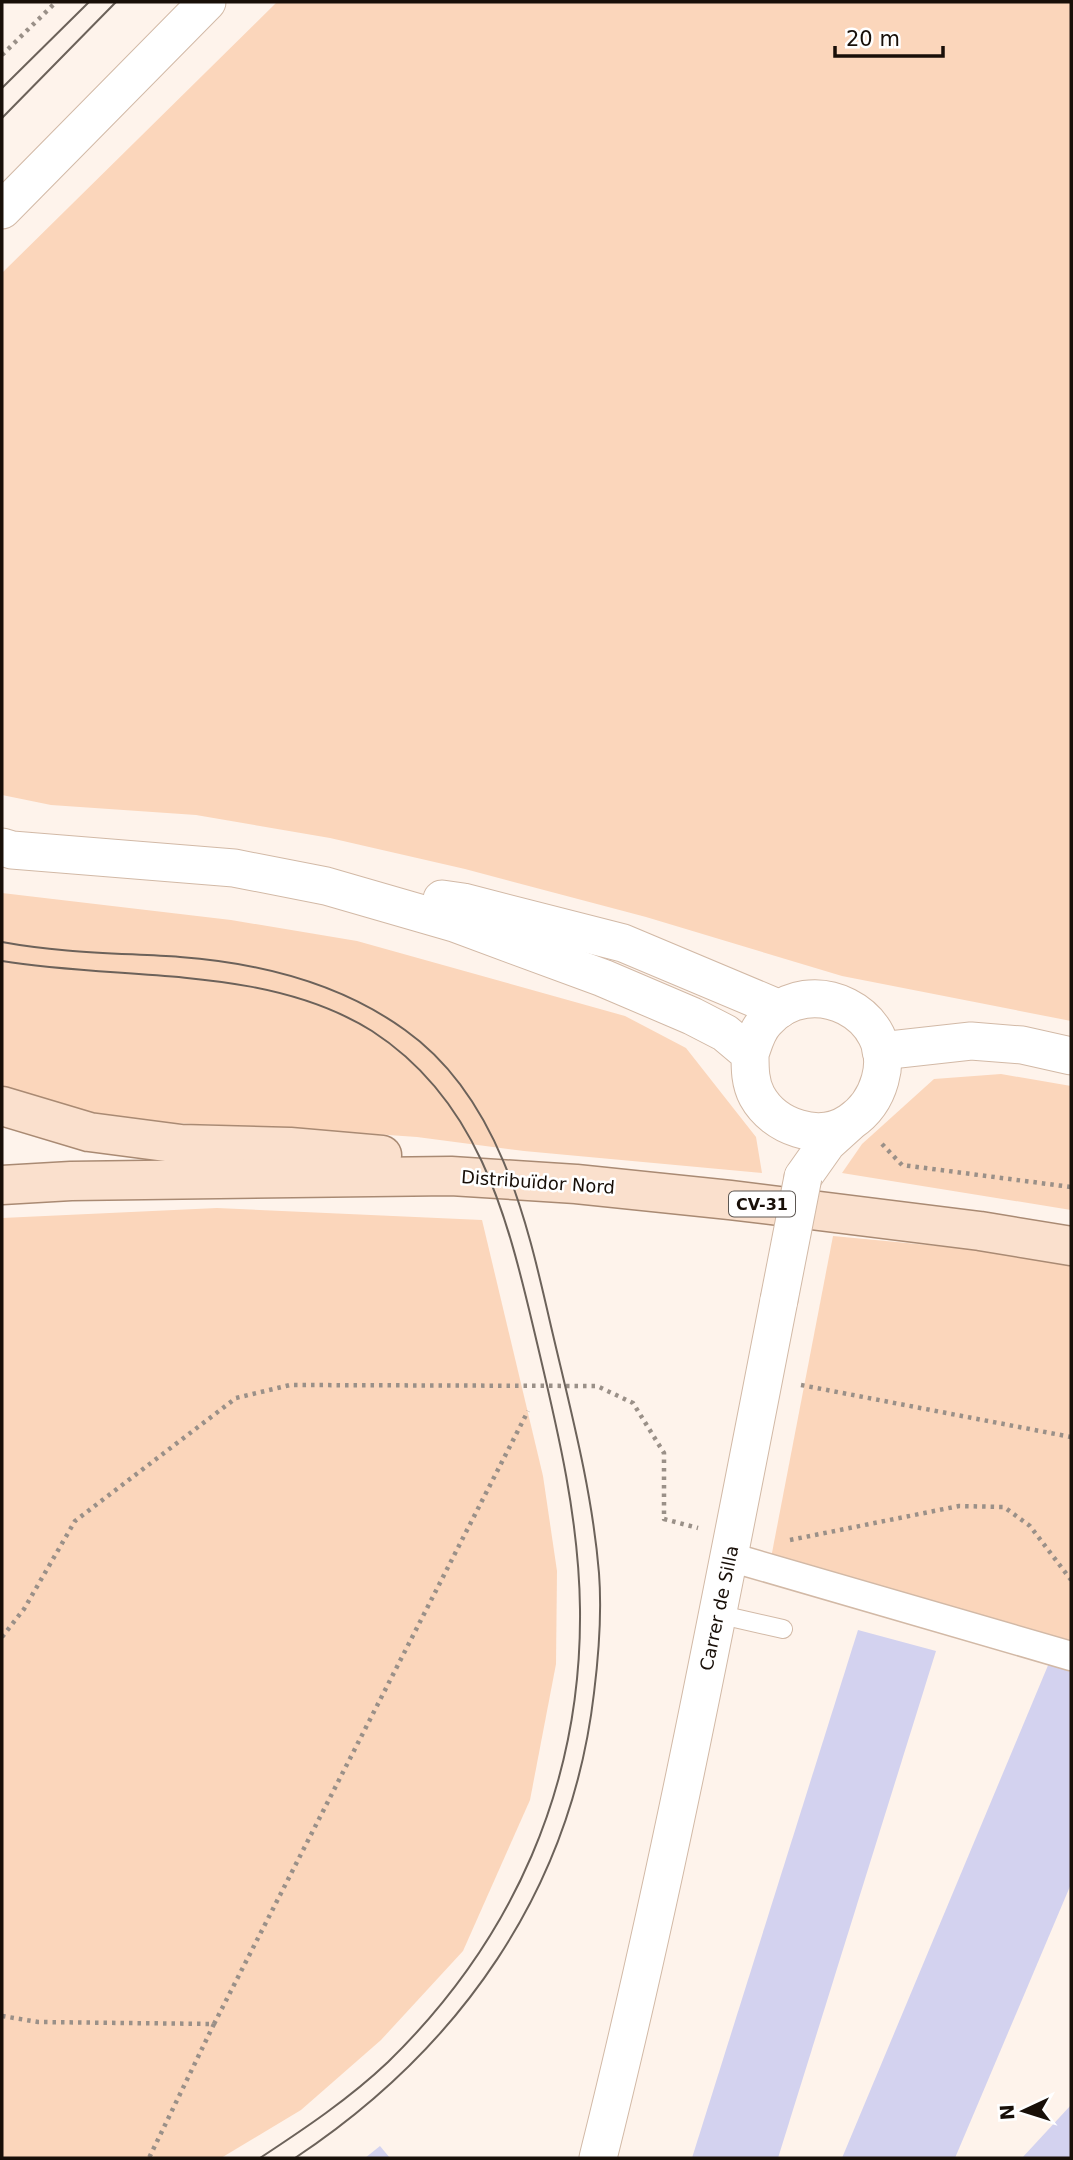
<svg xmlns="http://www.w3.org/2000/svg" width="1073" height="2160" viewBox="0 0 1073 2160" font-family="'DejaVu Sans',sans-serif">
<rect width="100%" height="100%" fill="#fef3eb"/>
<g fill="#fbd6bb">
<path d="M277,2H1071V1021L842,976L646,917L465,869L330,838L196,815L51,805L2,795V273Z"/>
<path d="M2,893L231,920L357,941L625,1016L686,1048L756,1137L762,1173L524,1151L417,1137L274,1127L111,1121L2,1089Z"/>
<path d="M1001,1074L1071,1086V1210L842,1173L862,1144L934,1079Z"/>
<path d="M217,1208L482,1220L543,1476L557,1571L556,1664L530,1800L463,1951L381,2040L301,2110L221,2158H2V1218Z"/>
<path d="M833,1236L980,1250L1071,1266V1648L771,1558Z"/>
</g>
<g fill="#d3d2ef">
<path d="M858,1630L936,1651L778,2158H692Z"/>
<path d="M1049,1663L1071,1672V1884L955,2158H842Z"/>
<path d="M1071,2105V2158H1022Z"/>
<path d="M380,2146L390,2158H365Z"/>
</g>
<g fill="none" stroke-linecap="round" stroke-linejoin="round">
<g stroke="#d2b9a6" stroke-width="20">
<path id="service" d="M717,1614L783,1629"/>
</g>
<g stroke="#d2b9a6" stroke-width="31">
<path id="pedestrian" d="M730,1557L1071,1656"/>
</g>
<g stroke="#d2b9a6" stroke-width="39">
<g id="minor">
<path d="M2,210L207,2"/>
<path d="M2,847L12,850L234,868L326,886L454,923L603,978L692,1016L725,1033L750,1054C750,1069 750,1083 757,1096C774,1127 819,1143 850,1122C865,1112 875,1098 880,1080C899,1014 810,970 766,1021C757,1030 754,1043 750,1054"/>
<path d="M442,899L463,902L623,943L780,1009"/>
<path d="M881,1051L971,1041L1022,1045L1071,1056"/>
<path d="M803,1177L827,1143L848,1124"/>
<path d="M598,2158C669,1874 723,1587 779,1300"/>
</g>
</g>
<g stroke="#a98a73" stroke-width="41">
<g id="primary">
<path d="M2,1106L89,1132L181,1144L290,1147L382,1155"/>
<path d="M2,1185L71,1181L451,1176L576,1184L730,1200L980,1231L1071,1246"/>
</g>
</g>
<g stroke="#9a9088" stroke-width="4.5" stroke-dasharray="3.5 5" stroke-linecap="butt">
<path d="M2,55L56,2"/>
<path d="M882,1144L902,1165L1071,1187"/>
<path d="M801,1385L1071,1437"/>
<path d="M790,1540L959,1506L1004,1507L1030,1526L1071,1580"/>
<path d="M2,1637L24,1609L75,1521L236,1398L290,1385L597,1386L633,1403L664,1453V1519L698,1528"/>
<path d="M2,2016L38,2022L214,2024L149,2158"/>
<path d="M214,2024L528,1411"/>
</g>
<use href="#service" stroke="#fff" stroke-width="18"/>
<use href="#pedestrian" stroke="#fff" stroke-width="28"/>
<use href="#minor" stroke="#fff" stroke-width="37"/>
<use href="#primary" stroke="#fae0cd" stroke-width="38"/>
<g stroke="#6c625a" stroke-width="2">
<path d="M2,88L89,2"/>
<path d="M2,118L116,2"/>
<path d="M2,942C61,953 121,953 180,957C260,963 340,983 405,1030C498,1096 526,1217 550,1322C569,1404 592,1488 599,1573C602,1613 599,1653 594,1693C571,1891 459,2049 295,2158"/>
<path d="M2,961C122,981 265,964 372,1031C477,1099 506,1212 533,1326C555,1419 579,1513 580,1609C582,1785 513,1940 388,2062C349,2099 304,2129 260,2158"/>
</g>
<g stroke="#d2b9a6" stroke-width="39" stroke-linecap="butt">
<path id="minor-bridge" d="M779,1300L803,1177"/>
</g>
<use href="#minor-bridge" stroke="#fff" stroke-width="37"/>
</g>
<g text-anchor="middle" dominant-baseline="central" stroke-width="5" stroke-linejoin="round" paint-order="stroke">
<rect fill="#fff" stroke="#5d5752" stroke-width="2" x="729" y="1191.5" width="66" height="25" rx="5"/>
<g font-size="16" font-weight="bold" fill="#180f08">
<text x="762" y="1204">CV-31</text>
</g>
<g font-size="18" fill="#180f08" stroke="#fff">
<text transform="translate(538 1182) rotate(4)">Distribuïdor Nord</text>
<text transform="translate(719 1608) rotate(-78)">Carrer de Silla</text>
</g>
</g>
<rect width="1073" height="2160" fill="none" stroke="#180f08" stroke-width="7"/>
<g transform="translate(1024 2111) rotate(266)" stroke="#ffffff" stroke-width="5" paint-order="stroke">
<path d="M0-5L12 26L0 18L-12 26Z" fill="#180f08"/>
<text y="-10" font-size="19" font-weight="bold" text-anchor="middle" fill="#180f08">N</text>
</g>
<path d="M835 46v10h108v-10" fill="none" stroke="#180f08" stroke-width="3.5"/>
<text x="846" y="46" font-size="21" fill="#180f08" stroke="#ffffff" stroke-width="5" paint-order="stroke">20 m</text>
</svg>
